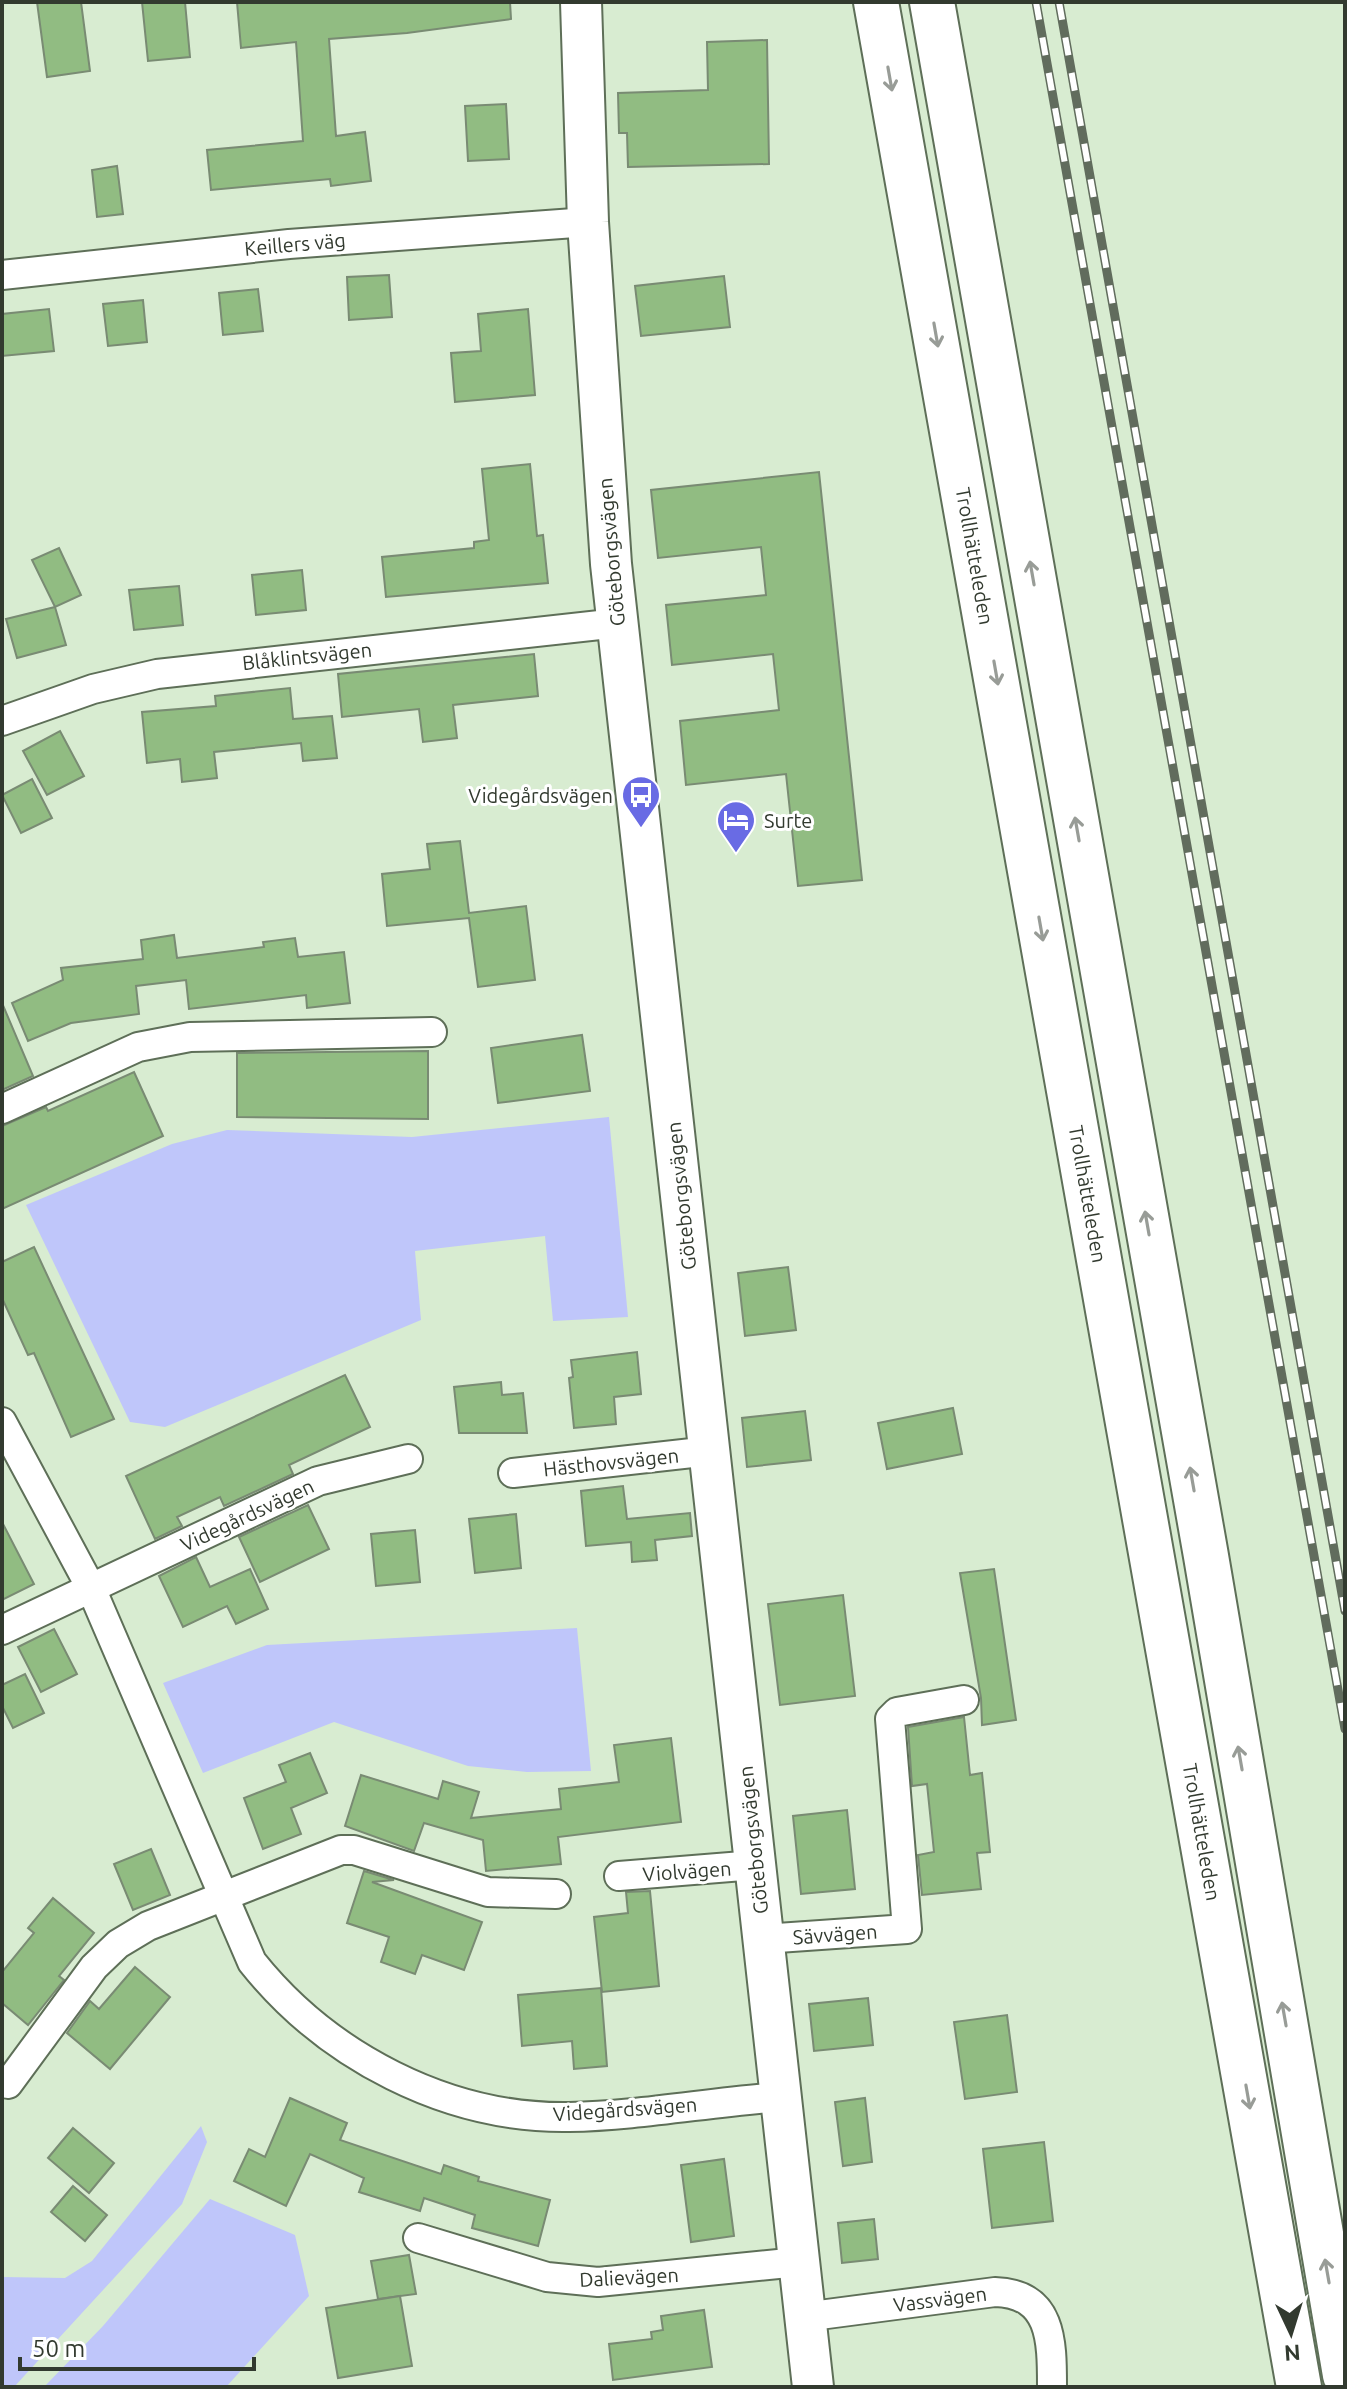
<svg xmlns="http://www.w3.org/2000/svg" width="1347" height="2389" viewBox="0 0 1347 2389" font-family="Ubuntu,sans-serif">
<rect width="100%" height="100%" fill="#d8ecd1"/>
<g fill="#bfc6fa">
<path d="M609,1117L628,1317L553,1321L545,1236L415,1251L421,1320L165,1427L130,1422L26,1205L172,1144L227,1130L412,1137Z"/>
<path d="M577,1628L591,1771L527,1772L468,1766L334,1722L203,1773L163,1683L267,1645Z"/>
<path d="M201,2126L207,2142L182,2204L14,2387H2V2277L65,2278L92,2261Z"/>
<path d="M210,2199L295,2235L309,2296L226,2387H44L103,2326Z"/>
</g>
<g fill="#91bc82" stroke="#798b73" stroke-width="2">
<path d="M37,2H81L90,71L47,77Z"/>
<path d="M142,2H185L190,57L148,61Z"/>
<path d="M237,2H510L511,19L407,33L329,39L336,136L365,132L371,181L331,186L330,179L211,190L207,150L303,141L296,42L241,48Z"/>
<path d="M767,40L769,164L628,167L627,133H619L618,93L708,90L707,42Z"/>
<path d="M506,104L509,159L468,161L465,106Z"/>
<path d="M117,166L123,214L97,217L92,170Z"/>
<path d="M389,275L392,317L349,320L347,277Z"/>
<path d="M724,276L730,327L641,336L635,286Z"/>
<path d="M258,289L263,331L223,335L219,293Z"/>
<path d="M143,300L147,342L108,346L103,304Z"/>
<path d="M49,309L54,351L2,356V314Z"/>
<path d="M528,309L535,395L455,402L451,353L481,351L478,314Z"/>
<path d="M530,464L537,536L543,535L548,583L386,597L382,557L474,548V542L489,540L482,469Z"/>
<path d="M819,472L862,880L798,886L786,774L686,785L680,721L779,710L773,654L672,665L666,605L766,595L761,547L658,558L651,490Z"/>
<path d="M59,548L81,595L55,607L32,560Z"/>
<path d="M302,570L306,610L256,615L252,575Z"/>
<path d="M179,586L183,625L134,630L129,590Z"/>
<path d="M55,607L66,645L17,658L6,619Z"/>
<path d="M534,654L538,696L453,705L457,738L423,742L419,709L342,717L338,674Z"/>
<path d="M290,688L293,719L332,716L337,758L303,761L301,743L214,752L217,778L182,782L180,759L147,763L142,712L216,706L215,696Z"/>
<path d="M60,731L84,776L47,795L23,751Z"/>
<path d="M32,779L52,818L21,833L2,795Z"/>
<path d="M460,841L469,913L526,906L535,980L478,987L469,918L387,926L382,874L430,869L427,844Z"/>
<path d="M174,935L177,958L264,947L263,942L295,938L298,957L344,952L350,1003L307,1008L306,995L189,1009L186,980L136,986L139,1014L71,1023L28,1041L12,1003L63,980L61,968L143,959L141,940Z"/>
<path d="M2,1003L33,1076L2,1090Z"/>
<path d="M582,1035L590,1091L498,1103L491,1048Z"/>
<path d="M428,1051V1119L237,1117V1053Z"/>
<path d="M134,1072L163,1136L2,1209V1126L46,1107L48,1111Z"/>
<path d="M34,1247L114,1419L71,1437L34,1353L28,1355L2,1298V1262Z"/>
<path d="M788,1267L796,1330L745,1336L738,1273Z"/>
<path d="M637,1352L641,1394L614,1397L616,1424L574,1428L569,1378L573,1377L571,1360Z"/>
<path d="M345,1375L370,1427L289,1465L293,1474L224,1506L220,1497L177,1517L182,1526L155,1539L126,1476Z"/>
<path d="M501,1382L502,1395L523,1393L527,1433H459L454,1387Z"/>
<path d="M953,1408L962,1454L887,1469L878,1423Z"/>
<path d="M805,1411L811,1460L747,1467L742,1418Z"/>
<path d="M623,1486L627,1519L690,1513L692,1536L655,1540L657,1560L632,1562L631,1542L586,1546L581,1491Z"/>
<path d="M308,1505L329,1549L260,1582L239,1537Z"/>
<path d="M516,1514L521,1568L475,1573L469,1519Z"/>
<path d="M2,1522L34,1584L2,1600Z"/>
<path d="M415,1530L420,1582L376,1586L371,1534Z"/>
<path d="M196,1557L210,1587L250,1569L268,1609L236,1624L227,1606L183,1627L159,1576Z"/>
<path d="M994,1569L1016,1720L982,1725L981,1698L960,1573Z"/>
<path d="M843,1595L855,1696L780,1705L768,1604Z"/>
<path d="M54,1629L77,1674L41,1692L18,1647Z"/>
<path d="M25,1674L44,1713L13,1728L2,1706V1685Z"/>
<path d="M964,1717L970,1775L982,1773L990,1852L977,1853L981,1889L922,1895L918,1855L934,1852L927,1784L912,1786L908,1727Z"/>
<path d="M671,1738L681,1822L558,1837L561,1864L486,1871L483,1840L424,1823L414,1851L345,1826L361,1775L438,1799L443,1781L479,1792L471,1818L561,1809L559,1789L619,1782L614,1745Z"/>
<path d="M310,1753L327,1793L291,1808L301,1834L263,1849L244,1798L286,1782L279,1765Z"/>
<path d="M847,1810L855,1889L801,1894L793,1816Z"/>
<path d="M151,1849L170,1895L133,1910L114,1864Z"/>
<path d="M364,1871L394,1880L372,1882L482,1922L464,1970L422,1955L415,1974L381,1962L389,1937L347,1923Z"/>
<path d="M650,1891L659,1986L602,1992L594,1917L628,1913L626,1892Z"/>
<path d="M53,1898L94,1933L59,1976L64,1980L28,2025L2,2003V1972L34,1933L28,1928Z"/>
<path d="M135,1967L170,1997L110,2069L67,2033L90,2001L99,2009Z"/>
<path d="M601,1988L607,2066L574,2069L572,2041L522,2046L518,1995Z"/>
<path d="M868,1998L873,2045L814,2051L809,2004Z"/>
<path d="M1007,2015L1017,2092L965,2099L954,2022Z"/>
<path d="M290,2098L347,2123L340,2140L441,2174L444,2165L479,2177L478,2181L550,2200L538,2246L472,2228L475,2215L424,2198L420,2211L359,2192L364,2178L310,2154L286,2206L234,2181L249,2149L265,2157Z"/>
<path d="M865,2098L872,2162L843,2166L835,2102Z"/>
<path d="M73,2128L114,2163L89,2193L48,2158Z"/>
<path d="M1044,2142L1053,2221L992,2228L983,2149Z"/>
<path d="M724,2159L734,2236L691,2242L681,2165Z"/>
<path d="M73,2186L107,2215L85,2241L51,2212Z"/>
<path d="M874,2219L878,2259L842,2263L838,2223Z"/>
<path d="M409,2255L416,2294L378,2299L371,2261Z"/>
<path d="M400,2296L412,2366L338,2378L326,2308Z"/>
<path d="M704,2310L712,2367L613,2380L609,2344L652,2339L651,2332L663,2330L661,2316Z"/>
</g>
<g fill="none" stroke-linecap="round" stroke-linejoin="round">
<g stroke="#5e6f58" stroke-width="32">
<g id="street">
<path d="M2,275L289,244L588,222"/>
<path d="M2,721L93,689L157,674L618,623"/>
<path d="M2,1109L138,1047L190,1037L432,1032"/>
<path d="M2,1422L91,1588L252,1962C327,2056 447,2119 569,2117C639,2116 710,2102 781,2097"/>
<path d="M513,1473L710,1451"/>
<path d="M2,1630L318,1481L408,1459"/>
<path d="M619,1876L755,1865"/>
<path d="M763,1939L907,1929L890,1719L897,1712L964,1700"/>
<path d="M8,2084L94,1967L118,1944L148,1926L341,1850H354L488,1892L556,1894"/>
<path d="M418,2238L547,2277L598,2282L798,2262"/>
<path d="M804,2317L995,2292C1052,2294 1052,2340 1052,2387"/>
</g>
</g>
<g stroke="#5e6f58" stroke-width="44">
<path id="secondary" d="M581,2L588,222L611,564L813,2387"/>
</g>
<g stroke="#5e6f58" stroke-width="48">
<g id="highway">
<path d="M876,2L1299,2387"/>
<path d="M932,2L1206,1556L1345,2375"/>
</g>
</g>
<use href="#street" stroke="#fff" stroke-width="28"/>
<use href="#secondary" stroke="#fff" stroke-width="40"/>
<use href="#highway" stroke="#fff" stroke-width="44"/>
<g stroke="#616c5d" stroke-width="9">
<g id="rail">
<path d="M1036,2L1345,1729"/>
<path d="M1059,2L1345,1611"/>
</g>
</g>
<use href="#rail" stroke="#fff" stroke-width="6" stroke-dasharray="18" stroke-linecap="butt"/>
</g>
<defs><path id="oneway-shaft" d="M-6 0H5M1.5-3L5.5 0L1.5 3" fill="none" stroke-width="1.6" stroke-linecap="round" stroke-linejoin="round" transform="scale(2)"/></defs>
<g stroke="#989c97">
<use href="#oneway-shaft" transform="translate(890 79) rotate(80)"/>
<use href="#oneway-shaft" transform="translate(936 335) rotate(80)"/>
<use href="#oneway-shaft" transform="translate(1032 573) rotate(-100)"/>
<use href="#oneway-shaft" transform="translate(996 673) rotate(80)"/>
<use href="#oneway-shaft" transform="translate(1077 829) rotate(-100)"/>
<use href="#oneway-shaft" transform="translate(1041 929) rotate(80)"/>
<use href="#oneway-shaft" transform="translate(1147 1223) rotate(-100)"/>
<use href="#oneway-shaft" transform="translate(1192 1479) rotate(-100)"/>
<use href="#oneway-shaft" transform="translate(1240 1758) rotate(-100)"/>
<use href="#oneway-shaft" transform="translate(1284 2014) rotate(-100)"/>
<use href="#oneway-shaft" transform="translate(1248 2097) rotate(80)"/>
<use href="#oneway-shaft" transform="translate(1327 2271) rotate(-100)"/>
</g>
<defs>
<g id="bus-pin" transform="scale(2)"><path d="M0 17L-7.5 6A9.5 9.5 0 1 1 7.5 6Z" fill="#696be4" stroke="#fff"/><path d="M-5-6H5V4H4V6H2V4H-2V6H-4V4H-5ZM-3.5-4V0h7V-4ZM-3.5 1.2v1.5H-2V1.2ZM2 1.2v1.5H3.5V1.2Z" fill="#fff"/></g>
<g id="hotel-pin" transform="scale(2)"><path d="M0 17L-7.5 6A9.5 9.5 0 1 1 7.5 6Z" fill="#696be4" stroke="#fff"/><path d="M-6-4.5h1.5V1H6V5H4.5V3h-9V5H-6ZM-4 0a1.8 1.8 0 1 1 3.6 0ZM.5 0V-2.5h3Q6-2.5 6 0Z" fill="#fff"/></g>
</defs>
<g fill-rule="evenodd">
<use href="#bus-pin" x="641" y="795"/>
<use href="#hotel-pin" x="736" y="820"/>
</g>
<g text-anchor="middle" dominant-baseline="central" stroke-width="6" stroke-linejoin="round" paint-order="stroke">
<g font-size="20" fill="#323a2f" stroke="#fff">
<text transform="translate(295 244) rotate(-5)">Keillers väg</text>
<text transform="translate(611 552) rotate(-95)">Göteborgsvägen</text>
<text transform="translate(975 556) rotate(80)">Trollhätteleden</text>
<text transform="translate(307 656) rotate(-6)">Blåklintsvägen</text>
<text transform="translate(1088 1194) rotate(80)">Trollhätteleden</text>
<text transform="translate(681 1196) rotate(-96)">Göteborgsvägen</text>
<text transform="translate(611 1462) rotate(-6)">Hästhovsvägen</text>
<text transform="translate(247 1515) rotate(-25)">Videgårdsvägen</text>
<text transform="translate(1202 1832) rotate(80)">Trollhätteleden</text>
<text transform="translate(753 1840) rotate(-96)">Göteborgsvägen</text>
<text transform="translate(687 1871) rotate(-4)">Violvägen</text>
<text transform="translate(835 1934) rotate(-4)">Sävvägen</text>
<text transform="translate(625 2109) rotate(-4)">Videgårdsvägen</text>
<text transform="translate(629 2277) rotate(-3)">Dalievägen</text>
<text transform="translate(940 2299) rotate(-7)">Vassvägen</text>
</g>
<g font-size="20" fill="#323a2f" stroke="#fff" text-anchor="end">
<text x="613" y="795">Videgårdsvägen</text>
<text x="764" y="820" text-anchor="start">Surte</text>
</g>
</g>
<rect width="1347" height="2389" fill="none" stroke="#323a2f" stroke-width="8"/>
<g transform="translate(1291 2333) rotate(176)" stroke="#ffffff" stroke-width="6" paint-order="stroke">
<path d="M0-6L14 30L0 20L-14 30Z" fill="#323a2f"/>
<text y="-12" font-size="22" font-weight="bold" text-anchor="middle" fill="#323a2f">N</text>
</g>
<path d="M20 2357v12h234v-12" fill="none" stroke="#323a2f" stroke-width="4"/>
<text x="32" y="2357" font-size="24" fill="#323a2f" stroke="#ffffff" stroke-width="6" paint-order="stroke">50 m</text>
</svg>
